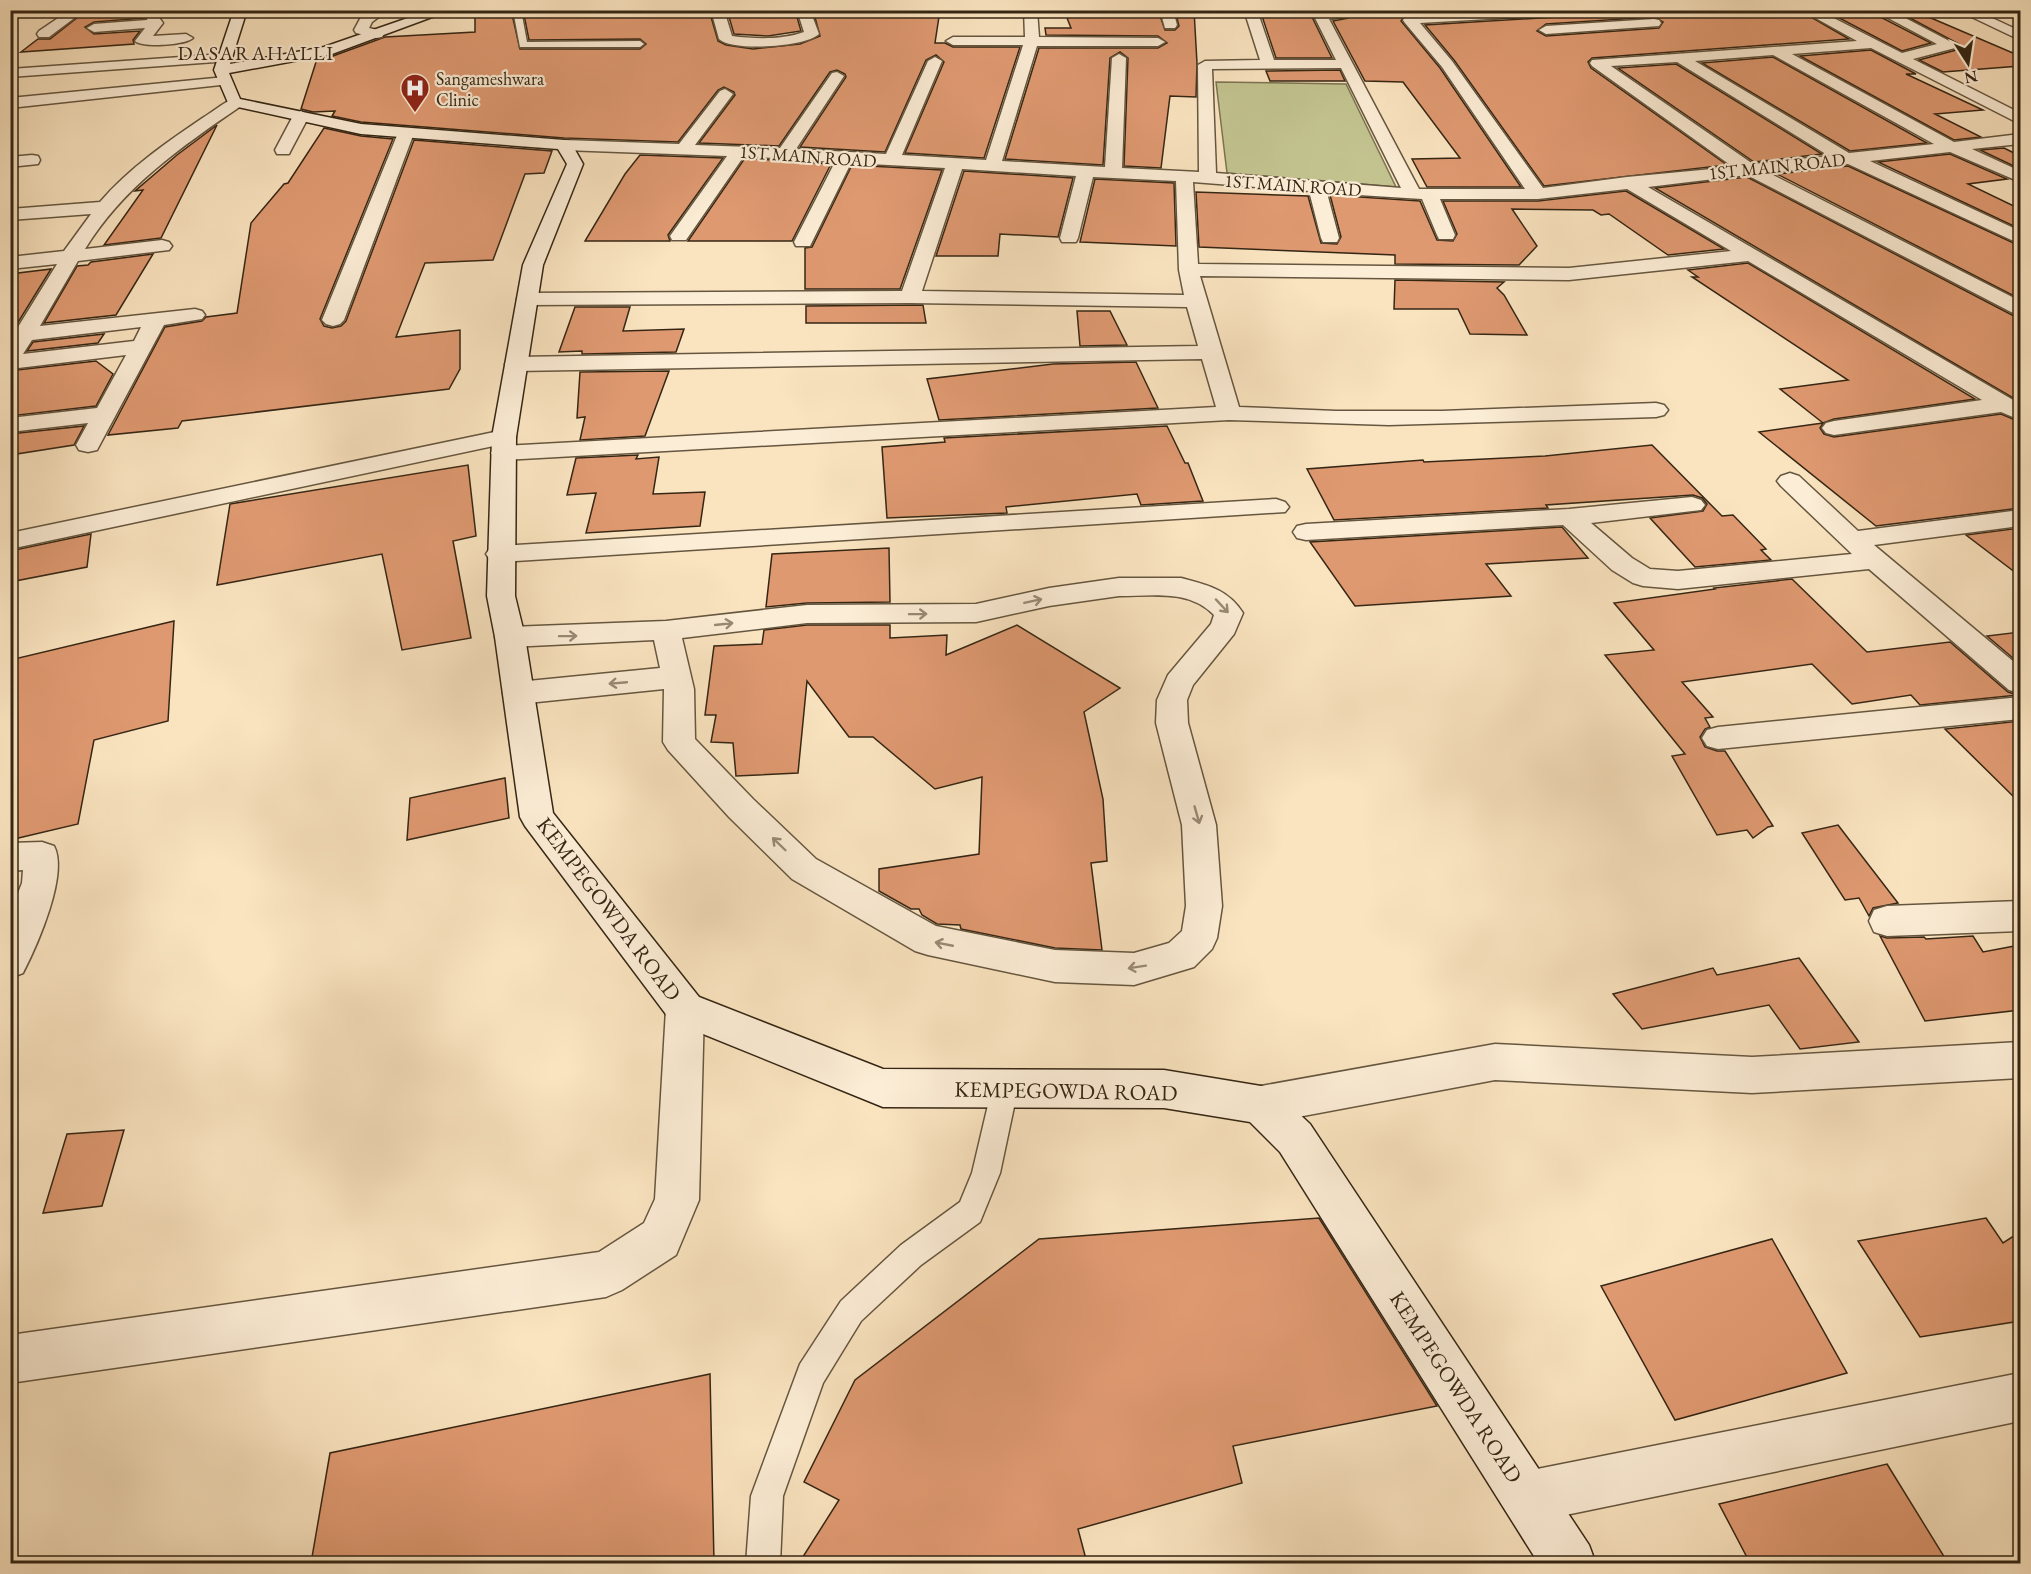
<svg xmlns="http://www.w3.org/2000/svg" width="2031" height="1574" viewBox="0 0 2031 1574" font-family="'EB Garamond',serif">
<rect width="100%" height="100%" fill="#fae4c0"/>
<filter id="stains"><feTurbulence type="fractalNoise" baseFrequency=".00333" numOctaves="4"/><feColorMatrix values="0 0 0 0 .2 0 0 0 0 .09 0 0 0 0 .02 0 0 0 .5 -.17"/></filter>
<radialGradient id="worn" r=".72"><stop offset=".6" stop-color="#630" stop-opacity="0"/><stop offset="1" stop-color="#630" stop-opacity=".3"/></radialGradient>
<path fill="#c2c38f" stroke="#7c7452" stroke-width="1.5" d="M1216,82L1346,84L1396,187L1227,173Z"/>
<g fill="#df9971" stroke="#352614" stroke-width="1.5" fill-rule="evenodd">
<path d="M87,10H167L161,16L153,13L148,14L145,18L94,22L85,27L94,34L140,31L133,40L134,44L21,52L38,39H50Z"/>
<path d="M475,10H511L520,49H640L646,44L640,39L529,40L523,10H615L625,17L633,10H709L718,41L726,45L753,49L800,44L820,36L813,10H940L935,43H945L953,47H1020L984,158L905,153L944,62L936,55L926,60L885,152L800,147L846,77L845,74L837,70L830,72L779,146L699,143L735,95L734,92L724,87L718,90L678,142L564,138L361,122L332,116L335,111L313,112L301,109L317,59L333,56L385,37L475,32Z"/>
<path d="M727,10H795L801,31L768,36L734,34Z"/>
<path d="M1114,10H1158L1165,30H1175L1179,26L1175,10H1194L1197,63L1196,97L1170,96L1161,168L1124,166L1128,58L1120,52L1110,58L1103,165L1005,159L1039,48H1158L1167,43L1158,36L1046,35L1045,28H1071L1065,13Z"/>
<path d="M1260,10H1319L1312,17L1332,58H1276Z"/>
<path d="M1349,10H1463L1405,15L1401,21L1440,68L1521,187H1427L1412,159L1460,158L1403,82L1365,81L1333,21L1348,18Z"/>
<path d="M1581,10H1799L1849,39L1592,58L1588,62L1591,68L1727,165L1544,186L1454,60L1425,25L1573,16ZM1654,17L1663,22L1659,28L1546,36L1537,31L1546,24Z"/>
<path d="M1824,10H1867L1931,43L1902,51Z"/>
<path d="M1924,15L2020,56V66L1943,72L1919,60L1956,50L1959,44L1906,16Z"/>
<path d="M1871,50L1916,74H1906L1983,110L1935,114L1981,137L1954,140L1800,56Z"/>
<path d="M1773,57L1927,143L1850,151L1702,63Z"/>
<path d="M1676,64L1822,154L1754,162L1618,68Z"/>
<path d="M1340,70L1345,81H1270L1266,71Z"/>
<path d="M217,125L161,238L104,245L143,190L135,191L177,155Z"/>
<path d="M324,128L361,136L393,139L320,319L324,326L332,328L341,326L346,321L414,140L552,151L544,173L525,174L493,260L425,263L396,337L460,330V369L449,389L182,421L178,428L108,435L165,327L202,321L206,317L237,313L251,223L284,184L288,183Z"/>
<path d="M2004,148L2020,156V169L1980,150Z"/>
<path d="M1950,154L2007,179L1968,184L2020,209V229L1878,162Z"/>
<path d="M640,155L723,158L668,235L670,241H585L625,174Z"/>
<path d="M745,158L831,164L792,241H688Z"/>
<path d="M852,165L942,170L900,289H805V248L812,247Z"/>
<path d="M1848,166L2020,246V299L1777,174Z"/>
<path d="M964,171L1073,178L1058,237L1000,234L998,256H936Z"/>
<path d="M1747,177L2012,315L2020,317V402L1655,188Z"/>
<path d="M1095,179L1174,183L1176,246L1080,242Z"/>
<path d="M1626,191L1724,249L1668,255L1609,214L1601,215L1593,210L1512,209L1537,246L1519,265L1395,264V255L1199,247L1196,192L1308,196L1321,243L1337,244L1341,237L1330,195L1420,201L1437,240L1453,241L1457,234L1443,201H1538Z"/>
<path d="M153,254L116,315L44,323L77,266L88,265L91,262Z"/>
<path d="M1748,263L1975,399L1834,419L1823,423L1780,389L1848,380L1692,277H1698L1688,270Z"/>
<path d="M51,269L17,324H10V274Z"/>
<path d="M1395,280L1504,282L1497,288L1504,295L1527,335L1470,334L1458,309H1394Z"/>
<path d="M923,305L926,323H806V306Z"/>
<path d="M575,307H630L623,331L684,329L676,352L582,354V351L559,352Z"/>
<path d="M1077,311H1110L1127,345L1080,346Z"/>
<path d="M104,334L98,343L27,351L33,342Z"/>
<path d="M96,361L113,374L96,406L10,416V385L17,370Z"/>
<path d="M1136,362L1158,408L939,420L927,379L1053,364Z"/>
<path d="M669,371L645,436L580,440L585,417L577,418L580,372Z"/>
<path d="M2001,414L2020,422V508L1876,526L1759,432L1823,423L1820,428L1824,434L1834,437Z"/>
<path d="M84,426L74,445L10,455V434Z"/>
<path d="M1167,426L1185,463H1188L1203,501L1141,505L1137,494L1006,507L1007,513L887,518L882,447L945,442L944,438Z"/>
<path d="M1652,445L1722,516L1733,515L1766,549L1761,550L1771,560L1695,567L1650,518L1703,511L1707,504L1702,498L1693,495L1546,505L1548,508L1334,520L1307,469L1423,460L1424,462L1545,456Z"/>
<path d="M638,455L636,459L659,457L653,494L705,492L700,526L586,533L596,493L567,495L576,458Z"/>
<path d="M468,465L476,536L453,541L471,638L402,650L382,554L217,585L230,504Z"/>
<path d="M1562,527L1588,558L1486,564L1511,596L1355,606L1310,542Z"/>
<path d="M2020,528V576L1966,535Z"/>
<path d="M91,534L87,567L10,582V551Z"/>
<path d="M889,548L890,602L807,603L766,607L772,554Z"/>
<path d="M1792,579L1867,652L1950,642L2008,692L2018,695L1920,705L1911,695L1852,704L1812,664L1682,682L1713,717L1705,718L1710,727L1705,729L1700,737L1705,747L1717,751H1725L1773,826L1768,827L1753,838L1747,830L1717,835L1672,756L1685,754L1605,655L1654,650L1614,603L1715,589L1714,588Z"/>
<path d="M174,621L168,721L94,740L78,824L10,840V660Z"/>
<path d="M807,625H890V638L947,635L946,655L1017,625L1120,688L1084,712L1103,799L1107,861L1091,863L1102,950L1055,948L961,929L960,925L937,924L922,915L919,909H911L879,891V869L979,854L982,777L935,789L873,737H849L807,681L798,773L736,776L733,743L711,742L716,715H705L714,646L762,644L764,630Z"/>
<path d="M2020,632V664L1987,636Z"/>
<path d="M2020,721V803L1945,729Z"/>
<path d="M505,778L509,818L407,840L410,798Z"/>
<path d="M1838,825L1851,842L1898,903L1873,908L1869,916L1859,898L1845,900L1802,833Z"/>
<path d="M1880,936L1887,938L1924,937L1926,939L1973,936L1983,952L2020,945V1010L1925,1021Z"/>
<path d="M1799,958L1859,1042L1800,1049L1769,1005L1642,1029L1613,994L1713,968L1717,975Z"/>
<path d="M124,1130L102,1206L43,1213L67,1134Z"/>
<path d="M1319,1218L1437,1406L1233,1446L1242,1483L1078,1529L1087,1563H799L839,1500L804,1482L855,1380L1039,1239Z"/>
<path d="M1986,1218L2003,1243L2020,1232V1321L1920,1337L1858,1241Z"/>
<path d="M1772,1239L1847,1373L1675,1420L1601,1286Z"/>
<path d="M710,1374L714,1563H311L330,1453Z"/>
<path d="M1887,1464L1948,1563H1750L1719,1504Z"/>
</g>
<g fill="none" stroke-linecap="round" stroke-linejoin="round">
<g stroke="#66563f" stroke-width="3">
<g id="lane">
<path d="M513,10H521L527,42L640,41L644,44L640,47H520Z"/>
<path d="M1005,1076L1014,1080L1018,1088L1000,1173L980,1222L921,1265L861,1321L823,1383L783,1496L780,1564H746L751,1496L800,1364L841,1301L901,1245L960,1202L972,1173L992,1088L996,1080Z"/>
</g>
</g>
<g stroke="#66563f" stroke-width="3">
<g id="street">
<path d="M70,10H85L49,37H39L37,34L39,31Z"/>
<path d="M372,10H388L372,22L369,28L382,31L384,34L382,37L377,38L356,33L354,30L361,17Z"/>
<path d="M617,10H631V11L624,15Z"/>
<path d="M711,10H724L732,36C755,39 782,40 804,32L797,10H810L819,34C806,47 732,52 719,39Z"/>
<path d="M1024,10H1037L1039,37L1158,38L1165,42L1158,46H1037L1002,161L1105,167L1112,58L1119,54L1126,58L1122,168L1199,172L1198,65L1205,61L1260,60L1244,10H1257L1274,60H1336L1314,16L1321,12L1346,10L1348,14L1346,17L1329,19L1419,189H1525L1442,67L1405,23L1403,20L1405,17L1501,10H1579L1573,14L1420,23L1452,61L1543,188L1627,177L1733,167L1592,66L1590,63L1592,60L1857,41L1801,10H1818L1902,53L1937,44L1873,10H1890L1957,45L1955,48L1913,59L2020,113V124L1871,48L1792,54L1954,142L2020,134V144L1972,149L2020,171V182L1950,152L1870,161L2020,231V244L1848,164L1769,173L2020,301V315L2013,313L1747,175L1648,187L2020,404V420L2001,412L1834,435L1826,433L1822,428L1826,423L1834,421L1982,400L1748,261L1569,280L1200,276L1239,407L1336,411H1442L1656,403L1664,405L1668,410L1664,415L1656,417L1389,425L1229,420L503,460L494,458L491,453L494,448L503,446L1216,407L1202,359L516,371L508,369L505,364L508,359L516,357L1198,346L1187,307L910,303L527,305L520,303L517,299L520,295L527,293L902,291L945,168L851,163L812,242L810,246H796L794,242L835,162L744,156L686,240H672L670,236L727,156L564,150L556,145L564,140L679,144L720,91L725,89L733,94L695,145L780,148L832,73L837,72L844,76L796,149L886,154L928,61L935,57L942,61L902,155L986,160L1023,45H953L946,41L953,37H1025ZM1773,55L1934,144L1849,153L1695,61ZM1677,62L1829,156L1753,164L1611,66ZM1341,68L1401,188L1216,173L1212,69ZM962,169L1076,176L1060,238L1062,242H1076L1078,238L1093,177L1176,181L1179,270L1184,295L922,291ZM1193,182L1309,191L1321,238L1323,242H1337L1339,238L1327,193L1422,199L1437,235L1439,239H1453L1455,235L1440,199H1538L1627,189L1731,251L1569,268L1198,264Z"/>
<path d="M1160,10H1173L1177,25L1175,28H1165Z"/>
<path d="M1957,10H1975L2020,31V40Z"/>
<path d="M153,15L158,16L163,23L153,36L186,34L193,38C186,45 142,48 135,41L145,28L94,32L87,28L94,24L147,20L148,16Z"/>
<path d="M1654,19L1659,20L1661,23L1659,26L1546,34L1539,30L1546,26Z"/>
<path d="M224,54L229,55L231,58L229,61L10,77V69Z"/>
<path d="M225,77L232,81L230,84L10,108V98Z"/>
<path d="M236,98L244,103L241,106C181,147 123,187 85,249L162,240L169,242L172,246L169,250L78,261L40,326L195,309L202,311L205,315L202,319L164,325L97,450L88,452L79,450L76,445L88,423L10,432V418L97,408L126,355L10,369V340L57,264L10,269V257L64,251L91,214L10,220V209L100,202C129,168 167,142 204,117C214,111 225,101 236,98ZM141,327L134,341L23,354L32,340Z"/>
<path d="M301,111L309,116L291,150L289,154H277L275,150L293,116Z"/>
<path d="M406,128L414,133L344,320L340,324L333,326L326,324L322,320L398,133Z"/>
<path d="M32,155L38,156L40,160L38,164L10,167V157Z"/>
<path d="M504,430L512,432L516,437L512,442L10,549V533Z"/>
<path d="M1790,473L1799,476L1858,531L2020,510V526L1874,545L2020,667V693L2009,690L1869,569L1678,589L1643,586L1633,583L1612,570L1563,525L1306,540L1297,538L1293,532L1297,526L1306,524L1569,509L1692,497L1701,500L1705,505L1701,510L1591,523L1632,558L1650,569L1678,571L1852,554L1781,486L1777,481L1781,476Z"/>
<path d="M1276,499L1285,502L1289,507L1285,512L500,562L490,560L486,554L490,548L500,546Z"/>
<path d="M1119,578H1181C1207,585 1228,589 1243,613L1234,634L1193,685L1187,700L1188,723L1216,825L1222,906L1217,938L1212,949L1194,967L1134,985L1055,982L928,955L915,951L792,879L729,817L668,750L663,742L664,689L518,704L507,700L503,693L507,686L518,682L660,668L654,640L510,647L500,644L495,637L500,630L510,627L666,621L807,605L976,604L1049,588ZM1119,596C1152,596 1189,589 1214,615L1211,624L1168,675L1157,700L1156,723L1182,825L1186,906L1182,931L1169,943L1134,953L1055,950L936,926L816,859L753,799L695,739L694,689L682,638L807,623L976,622L1049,606Z"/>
<path d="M2020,697V719L1718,749L1707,746L1702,738L1707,730L1718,727Z"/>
<path d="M42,842L54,846C69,874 37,946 23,973L10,978V913L22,883L23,870L10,871V843Z"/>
<path d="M2020,901V931L1887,936L1874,932L1869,921L1874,910L1887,906Z"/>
<path d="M685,992L699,997L704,1009L699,1200L676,1255L622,1290L606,1297L10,1383V1335L599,1252L644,1223L655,1199L666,1009L671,997Z"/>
<path d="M2020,1042V1078L1752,1093L1495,1080L1261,1124L1246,1118L1240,1105L1246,1092L1261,1086L1495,1044L1752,1057Z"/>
<path d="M2020,1373V1421L1527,1523L1509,1515L1501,1497L1509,1479L1527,1471Z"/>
</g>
</g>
<g stroke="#352614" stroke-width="3">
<path id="secondary" d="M234,10H247L230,64L324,47L431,10H451L332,54L229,73L240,99L361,124L564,140L570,141L583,164L543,265L516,437L515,596L525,637L553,813L699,997L883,1069L1164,1070L1261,1086L1276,1092L1310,1124L1589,1545L1596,1564H1539L1280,1152L1250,1122L1164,1108L883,1107L671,1021L525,826L520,817L495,637L487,596L492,437L523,265L567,164L558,149L361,134L229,105L214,70Z"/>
</g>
<use href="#lane" fill="#fcedd6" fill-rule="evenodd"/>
<use href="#street" fill="#fcedd6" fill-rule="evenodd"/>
<use href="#secondary" fill="#fcedd6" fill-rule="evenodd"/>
</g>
<defs><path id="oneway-shaft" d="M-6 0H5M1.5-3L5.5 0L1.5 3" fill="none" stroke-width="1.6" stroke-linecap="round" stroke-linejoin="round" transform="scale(1.5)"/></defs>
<g stroke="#988a75">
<use href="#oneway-shaft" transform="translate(1033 601) rotate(-12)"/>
<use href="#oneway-shaft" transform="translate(1222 606) rotate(47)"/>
<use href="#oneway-shaft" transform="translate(918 614) rotate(-1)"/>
<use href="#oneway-shaft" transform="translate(724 624) rotate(-6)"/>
<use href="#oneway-shaft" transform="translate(568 636) rotate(-1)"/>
<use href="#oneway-shaft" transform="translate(618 683) rotate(175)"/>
<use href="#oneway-shaft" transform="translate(1197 815) rotate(74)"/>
<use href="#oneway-shaft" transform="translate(779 844) rotate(-136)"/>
<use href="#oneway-shaft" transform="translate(944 944) rotate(-169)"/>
<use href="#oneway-shaft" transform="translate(1137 967) rotate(171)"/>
</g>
<defs>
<g id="hospital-pin" transform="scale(1.5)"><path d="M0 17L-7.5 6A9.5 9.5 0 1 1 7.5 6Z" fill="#8f2418" stroke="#fcedd6"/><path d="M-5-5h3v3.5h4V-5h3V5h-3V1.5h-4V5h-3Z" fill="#fff"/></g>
</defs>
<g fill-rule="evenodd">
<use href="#hospital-pin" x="415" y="88"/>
</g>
<g text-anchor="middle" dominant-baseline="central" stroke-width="4.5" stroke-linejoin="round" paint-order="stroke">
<g font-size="18" fill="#352614" stroke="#fcedd6" text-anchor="start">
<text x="436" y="78">Sangameshwara<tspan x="436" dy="21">Clinic</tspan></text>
</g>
<g font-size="18" fill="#352614" stroke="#fcedd6">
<text transform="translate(808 156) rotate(4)">1ST MAIN ROAD</text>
<text transform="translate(1777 166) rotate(-6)">1ST MAIN ROAD</text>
<text transform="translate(1293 185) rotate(4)">1ST MAIN ROAD</text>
</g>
<g font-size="20" letter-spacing="1.5" fill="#352614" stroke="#fcedd6">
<text x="256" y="53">DASARAHALLI</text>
</g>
<g font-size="22" fill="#352614" stroke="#fcedd6">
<text transform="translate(609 909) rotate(53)">KEMPEGOWDA ROAD</text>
<text transform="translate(1066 1091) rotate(1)">KEMPEGOWDA ROAD</text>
<text transform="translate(1456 1387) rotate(57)">KEMPEGOWDA ROAD</text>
</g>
</g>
<rect width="2031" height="1574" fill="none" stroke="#fae4c0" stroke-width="36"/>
<rect x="12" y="12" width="2007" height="1550" fill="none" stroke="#352614" stroke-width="3"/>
<rect x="18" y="18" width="1995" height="1538" fill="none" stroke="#352614" stroke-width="1.5"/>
<g transform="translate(1968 63) rotate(168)" stroke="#fcedd6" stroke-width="4.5" paint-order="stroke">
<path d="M0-4.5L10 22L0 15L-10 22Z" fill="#352614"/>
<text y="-9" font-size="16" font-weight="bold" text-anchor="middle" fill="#352614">N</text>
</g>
<rect width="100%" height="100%" filter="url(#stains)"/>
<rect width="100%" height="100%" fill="url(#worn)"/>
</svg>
